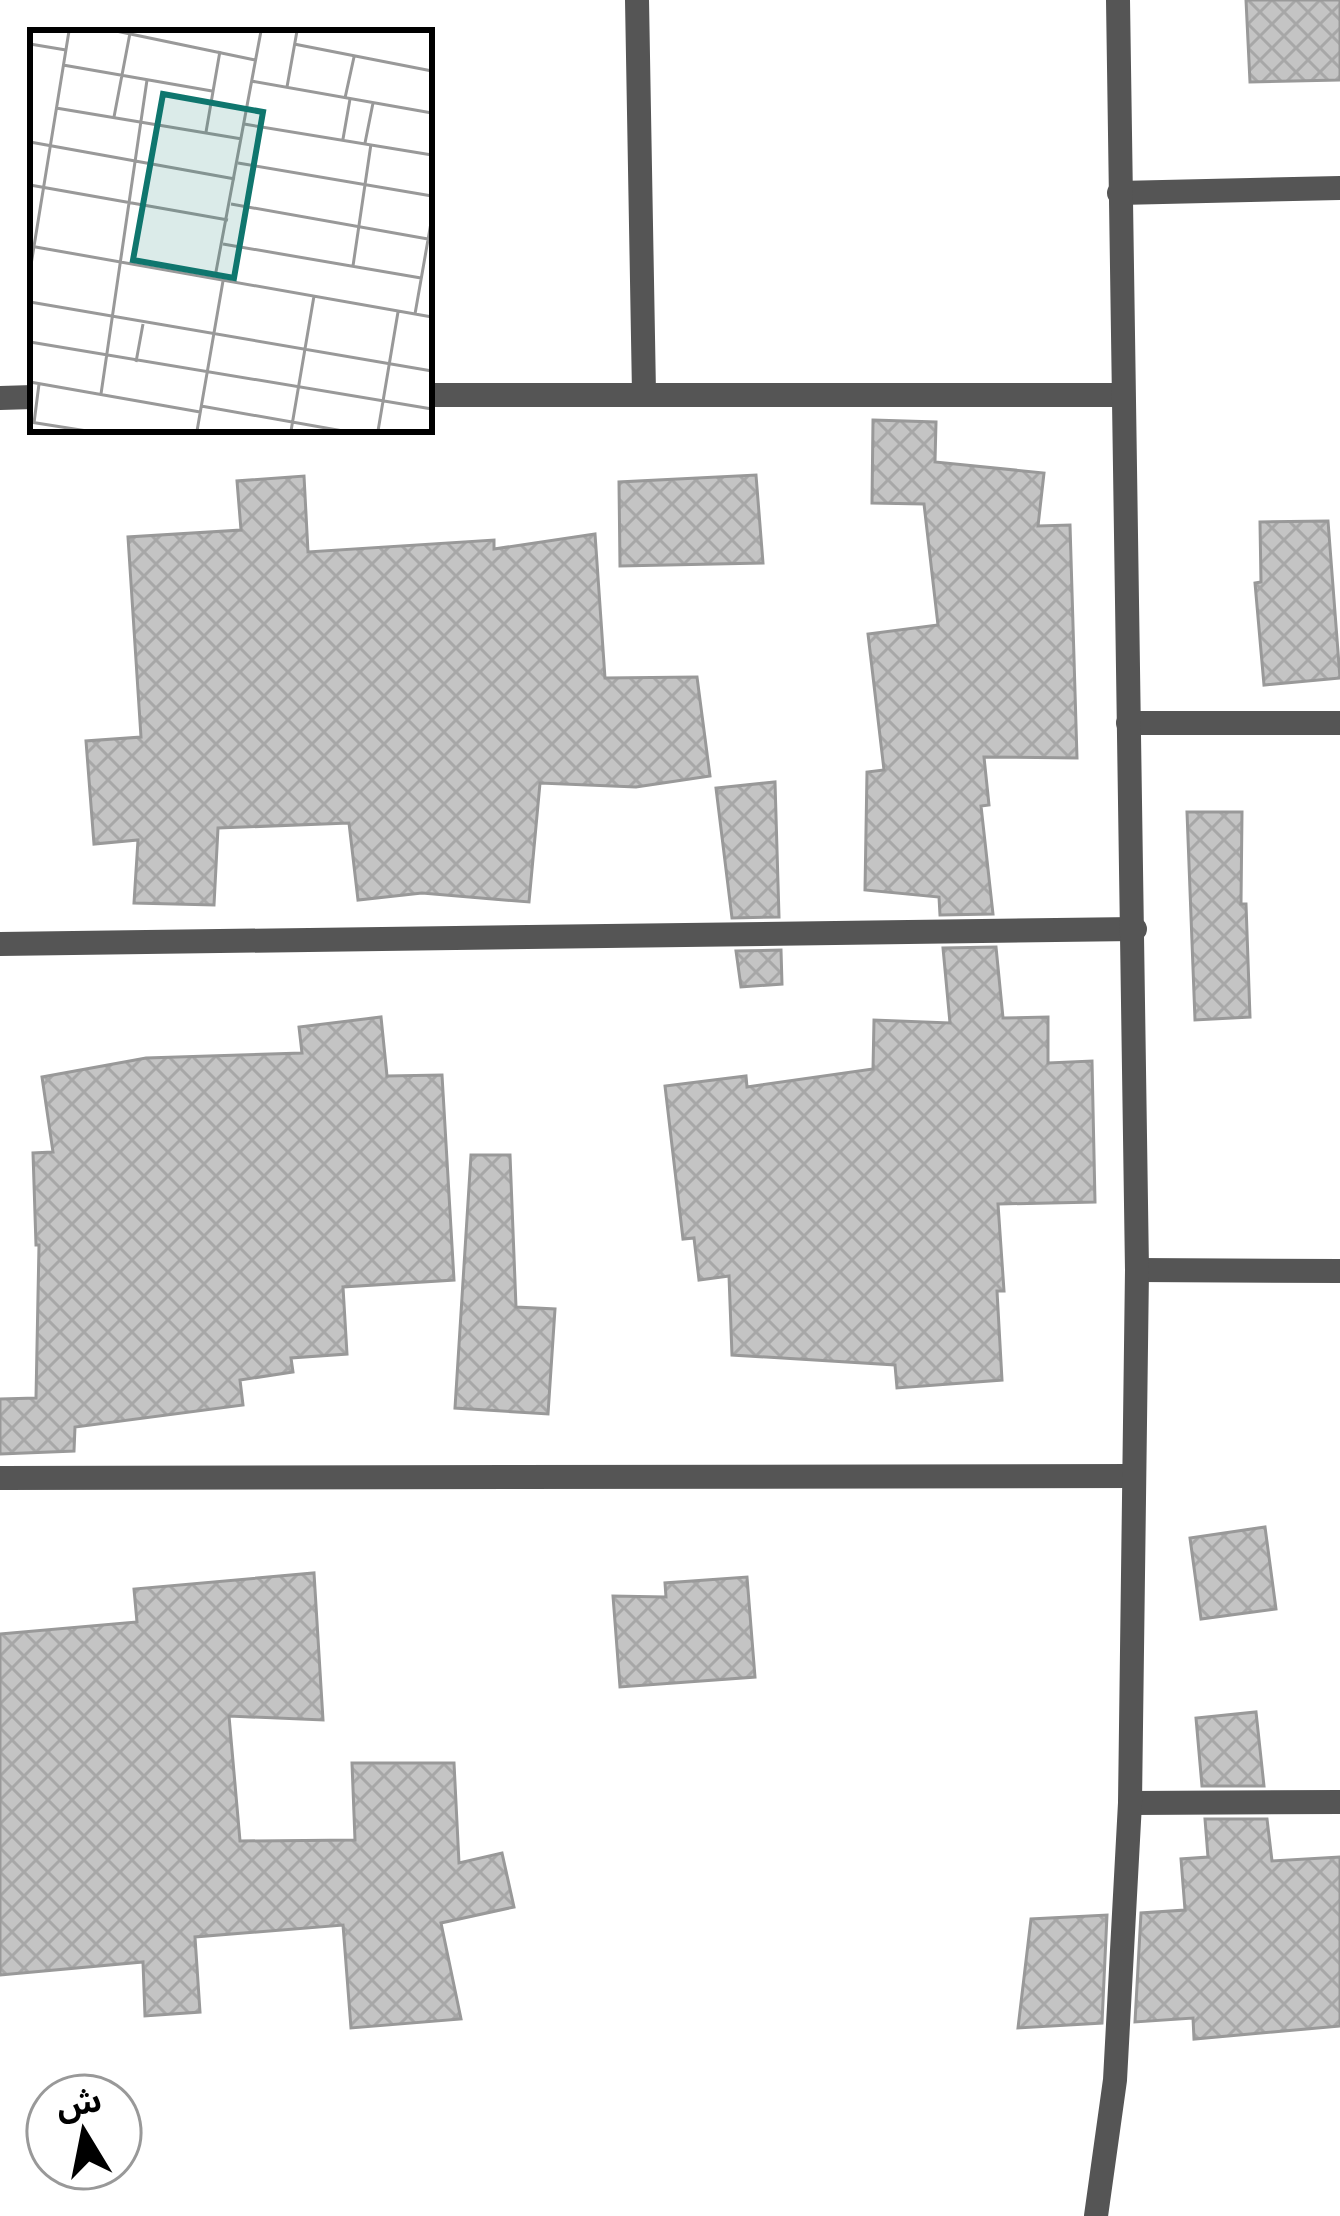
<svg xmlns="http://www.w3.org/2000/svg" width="1340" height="2216" viewBox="0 0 1340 2216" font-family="'Fira Sans Condensed','Noto Sans Arabic',sans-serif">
<defs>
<pattern id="building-cross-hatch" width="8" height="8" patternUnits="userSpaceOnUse" patternTransform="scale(3)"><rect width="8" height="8" fill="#c4c4c4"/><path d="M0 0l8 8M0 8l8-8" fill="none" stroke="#a7a7a7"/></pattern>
</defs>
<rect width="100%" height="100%" fill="#fff"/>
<g fill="url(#building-cross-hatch)" stroke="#999" stroke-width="3">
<path d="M1246,0H1340V80L1250,82Z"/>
<path d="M873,420L936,422L935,462L1044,473L1038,526L1070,525L1077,758L984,757L989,805L981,806L993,914L940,915L939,897L865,890L867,772L884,770L868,634L938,625L924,504L872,503Z"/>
<path d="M756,475L763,563L620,566L619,482Z"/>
<path d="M304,476L308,552L494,540V549L595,534L605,678L697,677L710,776L636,787L540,783L529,902L422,893L358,900L349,823L218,828L214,905L134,903L138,840L94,844L86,741L141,737L128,537L241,530L237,481Z"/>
<path d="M1328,521L1340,678L1264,685L1255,583L1261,582L1260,522Z"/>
<path d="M775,782L779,917L732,918L716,788Z"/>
<path d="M1187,812H1242L1241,904H1246L1250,1017L1195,1020Z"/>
<path d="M996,947L1003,1018L1048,1017V1063L1092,1061L1095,1202L998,1204L1004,1291H997L1002,1380L897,1388L895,1365L732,1355L729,1276L699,1280L694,1238L683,1239L665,1086L746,1076L747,1087L873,1069L874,1020L950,1023L943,948Z"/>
<path d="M781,950L782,984L741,987L736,951Z"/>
<path d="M381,1017L387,1076L442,1075L454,1280L343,1287L347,1354L291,1358L293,1372L240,1380L243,1405L75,1427L74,1451L0,1454V1399L36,1398L39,1245H36L33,1153L53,1152L42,1077L146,1058L302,1053L299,1027Z"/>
<path d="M471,1155H510L516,1307L555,1309L548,1414L455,1408Z"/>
<path d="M1265,1527L1276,1609L1201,1619L1190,1538Z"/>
<path d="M314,1573L323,1720L229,1716L240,1841L355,1840L352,1763H454L459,1863L502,1853L514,1907L441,1923L461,2019L351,2028L343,1925L195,1937L200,2012L145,2016L143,1962L0,1975V1634L137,1622L134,1589Z"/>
<path d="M747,1577L755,1677L620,1687L613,1596L666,1597L665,1583Z"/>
<path d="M1256,1712L1264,1786H1202L1196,1718Z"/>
<path d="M1205,1819H1267L1272,1861L1340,1857V2026L1194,2039L1193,2018L1135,2022L1141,1913L1185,1910L1181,1859L1208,1857Z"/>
<path d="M1107,1915L1102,2023L1018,2028L1031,1919Z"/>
</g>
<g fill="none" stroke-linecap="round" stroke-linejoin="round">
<g stroke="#555" stroke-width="24">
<path d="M637,0L644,393"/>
<path d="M1119,193L1340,188"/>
<path d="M429,395H1122"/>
<path d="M0,398L33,397"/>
<path d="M1128,723H1340"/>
<path d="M0,944L1135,929"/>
<path d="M1137,1270L1340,1271"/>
<path d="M0,1478L1133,1476"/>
<path d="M1130,1803L1340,1802"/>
<path d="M1096,2216L1115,2080L1130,1803L1137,1270L1118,0"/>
</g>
</g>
<g transform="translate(30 30)">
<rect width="402" height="402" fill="#fff"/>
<path fill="none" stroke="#999" stroke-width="3" d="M86,1L225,30M0,14L36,20M264,14L402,41M33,35L182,61M221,51L402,83M257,57L267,1M315,68L324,27M26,78L212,109M84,87L100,3M214,94L402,125M176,102L190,21M313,109L320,69M0,112L205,149M335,113L343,73M208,133L402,166M0,155L198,190M201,174L398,209M193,214L391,248M0,216L402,287M323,236L341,114M0,241L39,1M185,247L231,1M0,272L402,341M385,284L402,187M0,312L402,379M106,332L113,294M0,352L170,382M71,364L117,50M171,376L313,401M0,392L57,401M4,393L9,354M167,401L193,251M261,401L284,266M348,401L368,282"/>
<path fill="#0f766e" fill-opacity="0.15" stroke="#0f766e" stroke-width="6" d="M133,64L233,82L204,248L103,230Z"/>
<rect width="402" height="402" fill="none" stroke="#000" stroke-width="6"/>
</g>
<g transform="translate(84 2132) rotate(350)"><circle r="57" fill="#ffffff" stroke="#999999" stroke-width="3"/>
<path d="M0-9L21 45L0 30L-21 45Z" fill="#000000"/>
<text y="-18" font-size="33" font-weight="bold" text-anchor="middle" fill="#000000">ش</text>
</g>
</svg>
